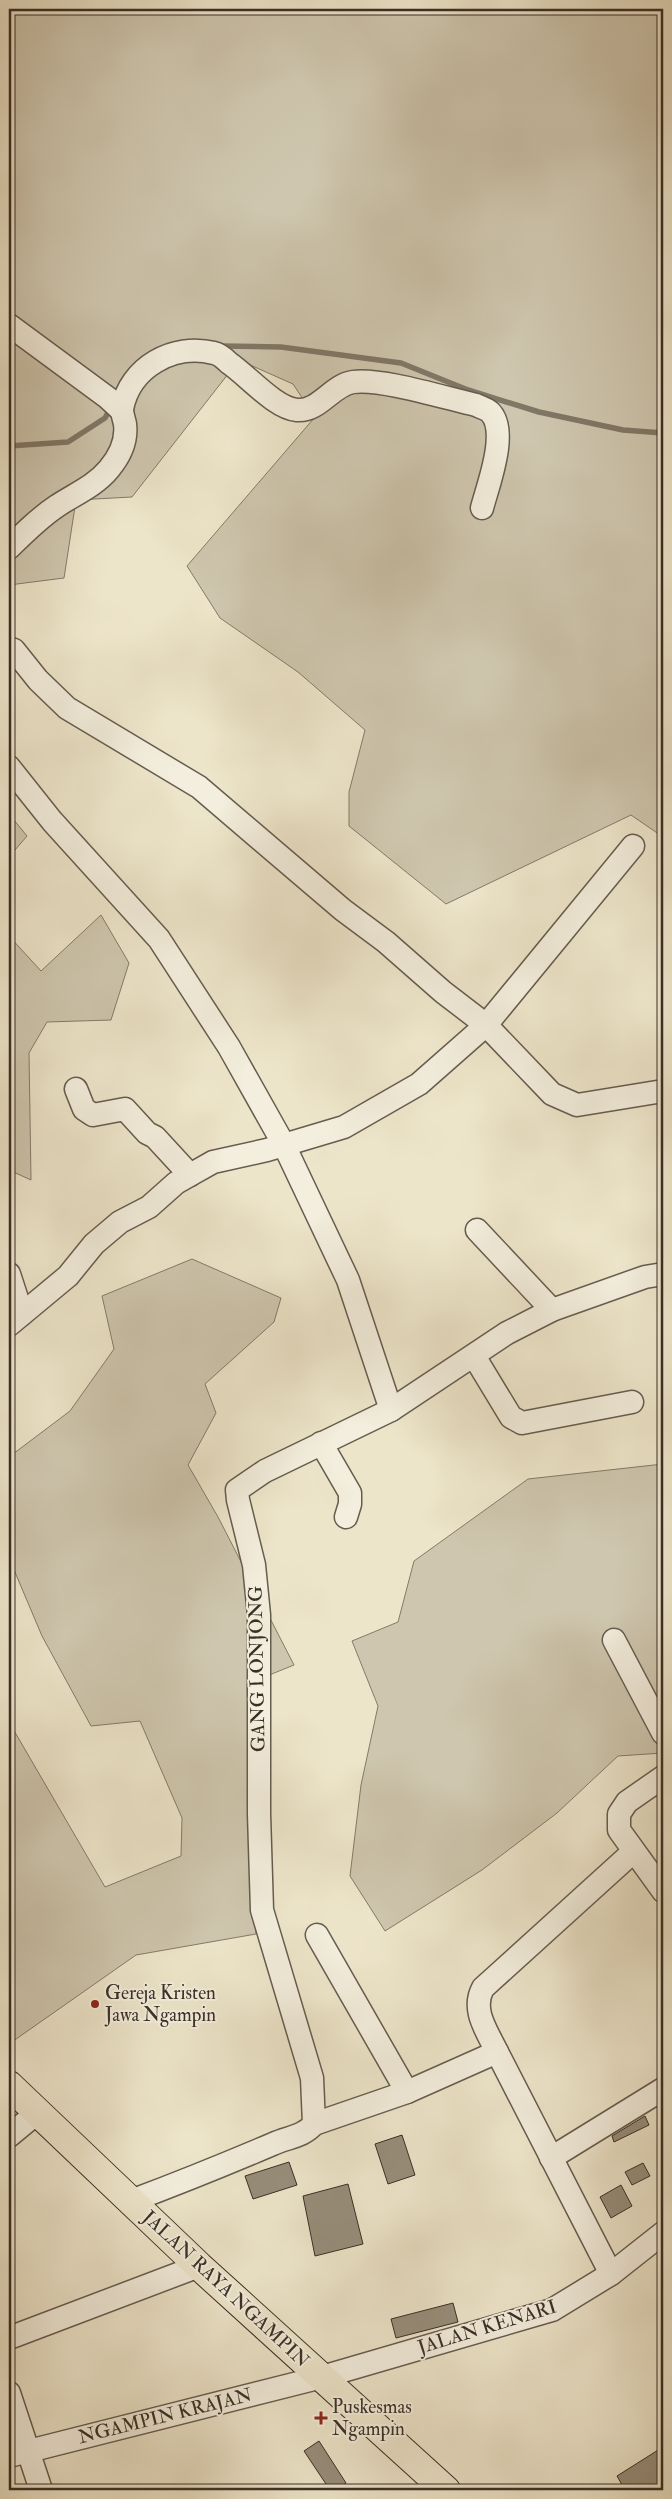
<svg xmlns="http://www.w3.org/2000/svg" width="672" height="2499" viewBox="0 0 672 2499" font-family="'IM FELL Double Pica',serif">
<rect width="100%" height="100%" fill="#ede5ca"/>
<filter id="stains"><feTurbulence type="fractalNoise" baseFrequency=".004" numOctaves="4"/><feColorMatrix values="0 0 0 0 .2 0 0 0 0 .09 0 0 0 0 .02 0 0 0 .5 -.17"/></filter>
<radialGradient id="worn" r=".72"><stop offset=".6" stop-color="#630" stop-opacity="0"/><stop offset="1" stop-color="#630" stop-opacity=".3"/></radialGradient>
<g fill="#cec6ae" stroke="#847a6a">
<path d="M9,9H663V837L631,815L446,904L349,826V792L365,730L298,672L220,618L187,566L315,417L293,384L239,360L132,497L76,500L64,578L9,585Z"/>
<path d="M9,814L27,836L9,857Z"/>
<path d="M101,915L129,963L111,1020L47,1022L29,1053L31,1180L9,1170V936L41,971Z"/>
<path d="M192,1259L281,1298L274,1322L205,1384L216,1413L188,1465L218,1517L294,1665L247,1684L256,1934L136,1955L9,2044V1722L105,1887L181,1856L182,1818L140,1721L91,1726L42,1636L9,1558V1457L70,1411L114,1349L102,1296Z"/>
<path d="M663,1464V1753L618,1756L557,1813L482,1870L385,1931L350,1876L361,1785L378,1706L352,1641L398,1622L414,1561L528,1479Z"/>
</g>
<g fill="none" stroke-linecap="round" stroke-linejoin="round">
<g stroke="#807767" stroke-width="5.5">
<path d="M220,346L281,347L401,363L468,390L539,412L623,430L663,433"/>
<path d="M9,446L68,442L105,418L111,407"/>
</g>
</g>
<g fill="#978e7b" stroke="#392f26">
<path d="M645,2116L649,2125L614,2142L612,2136Z"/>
<path d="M402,2135L415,2175L388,2184L375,2144Z"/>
<path d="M289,2162L297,2185L253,2199L245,2176Z"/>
<path d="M643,2163L650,2176L632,2185L625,2172Z"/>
<path d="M348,2184L363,2244L315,2256L303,2196Z"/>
<path d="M621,2185L632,2206L611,2218L600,2197Z"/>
<path d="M453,2303L458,2322L396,2338L391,2319Z"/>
<path d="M319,2441L346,2483L335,2490H330L304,2451Z"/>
<path d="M663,2447V2490H625L617,2476Z"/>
</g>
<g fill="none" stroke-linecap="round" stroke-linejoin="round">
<g stroke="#665c4f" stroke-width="25">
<g id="minor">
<path d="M9,325L108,398L122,411"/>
<path d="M9,548C24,533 39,518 57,506C75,494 95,486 109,469C120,456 127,440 125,424C124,419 122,414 122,409C130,367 173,343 214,353C219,354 225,359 229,363C248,376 275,408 297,410C319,412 332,385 353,382C381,378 445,398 476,405C480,407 487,409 490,412C509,431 488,485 482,508"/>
<path d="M9,648L14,650L38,680L67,708L199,787L343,910L386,942L443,992L486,1025L552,1094L577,1105L663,1091"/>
<path d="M9,767L52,821L159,939L229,1047L284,1145L348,1280L391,1410"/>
<path d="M76,1089L84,1109L93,1115L125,1109L147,1133L155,1137L190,1175"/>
<path d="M477,1230L552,1310"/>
<path d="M9,1274L22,1314"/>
<path d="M9,1325L68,1276L94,1244L120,1222L149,1207L176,1183L190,1175L213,1162L267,1150L344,1127L419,1084L486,1025L633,846"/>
<path d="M474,1356L511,1417L522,1423L632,1402"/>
<path d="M321,1443L350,1493V1504L346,1517"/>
<path d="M614,1640L663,1733"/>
<path d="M663,1777L627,1802L619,1814V1830L663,1891"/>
<path d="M317,1935L407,2092"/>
<path d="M497,2052C487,2031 471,2010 483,1988L633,1852"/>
<path d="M314,2124L407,2092L497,2052L611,2274"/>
<path d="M9,2136L38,2112"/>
<path d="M551,2158L663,2089"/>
<path d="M131,2201C179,2183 226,2164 273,2144C288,2137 303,2137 314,2124L312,2078L262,1910L259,1814V1615L254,1565L238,1500L237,1490L265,1471L391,1410L507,1333L552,1310L645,1277L663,1274"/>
<path d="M9,2338L199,2266"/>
<path d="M9,2393L41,2490"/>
<path d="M9,2456L322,2377L552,2310L611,2274L663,2233"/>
</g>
</g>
<g stroke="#392f26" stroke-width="30">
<path id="major" d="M9,2085L199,2266L446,2490"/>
</g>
<use href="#minor" stroke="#f3eedd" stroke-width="22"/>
<use href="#major" stroke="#ede5ca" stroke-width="28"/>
</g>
<g fill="#8f2418" stroke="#f3eedd" stroke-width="2">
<circle cx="95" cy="2004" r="5"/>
<path d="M318.5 2410.5h5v5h5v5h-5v5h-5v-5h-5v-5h5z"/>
</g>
<g text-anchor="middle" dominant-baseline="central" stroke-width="4" stroke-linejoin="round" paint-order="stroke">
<g font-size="19" fill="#392f26" stroke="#f3eedd">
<text transform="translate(257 1669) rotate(-91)">GANG LONJONG</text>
<text transform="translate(226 2289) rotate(43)">JALAN RAYA NGAMPIN</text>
<text transform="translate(487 2327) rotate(-17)">JALAN KENARI</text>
<text transform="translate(165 2416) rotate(-14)">NGAMPIN KRAJAN</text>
</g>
<g font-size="19" fill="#392f26" stroke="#f3eedd" text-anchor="start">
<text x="105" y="1993">Gereja Kristen<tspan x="105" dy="22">Jawa Ngampin</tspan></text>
<text x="332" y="2407">Puskesmas<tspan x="332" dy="22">Ngampin</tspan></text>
</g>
</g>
<rect width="672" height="2499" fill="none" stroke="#ede5ca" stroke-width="30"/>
<rect x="10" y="10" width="652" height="2479" fill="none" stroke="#392f26" stroke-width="2.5"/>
<rect x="15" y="15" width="642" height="2469" fill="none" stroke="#392f26"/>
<rect width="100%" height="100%" filter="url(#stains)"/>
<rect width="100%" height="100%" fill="url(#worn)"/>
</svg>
